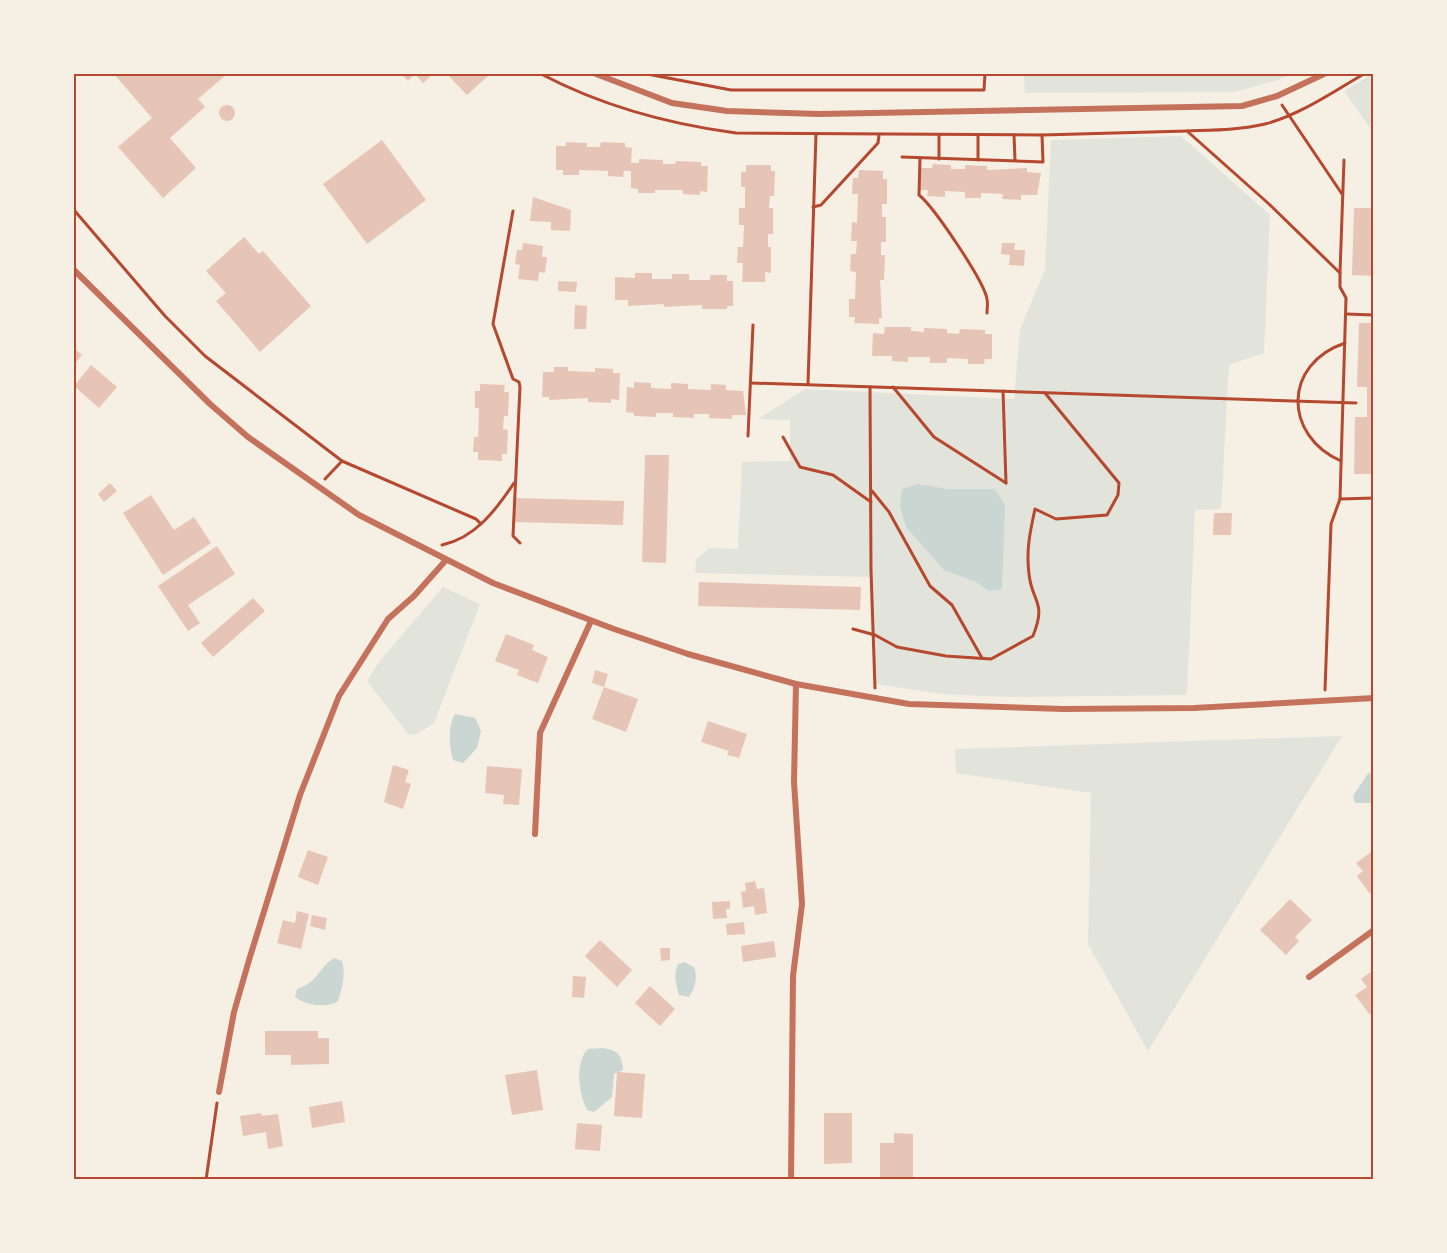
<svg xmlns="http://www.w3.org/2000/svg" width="1447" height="1253" viewBox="0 0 1447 1253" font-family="'Titillium Web',sans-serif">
<rect width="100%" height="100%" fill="#f6efe4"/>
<g fill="#e2e4dc">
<path d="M 1024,74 L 1291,74 L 1278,80 L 1234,92 L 1025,93 Z"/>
<path d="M 1373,74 L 1373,132 L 1344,91 Z"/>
<path d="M 1181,136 L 1270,215 L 1264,353 L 1229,365 L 1221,509 L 1195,510 L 1187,695 L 1008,697 L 942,694 L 876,684 L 869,577 L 695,573 L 696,559 L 710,548 L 738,549 L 742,462 L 790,461 L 790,420 L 758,419 L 805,389 L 1014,399 L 1020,330 L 1045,269 L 1051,140 Z"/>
<path d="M 443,587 L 480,604 L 434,723 L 419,733 L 409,735 L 367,681 L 379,662 Z"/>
<path d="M 1342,736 L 1148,1051 L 1088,944 L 1091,793 L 956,773 L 955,749 Z"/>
</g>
<g fill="#c9d6d2">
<path d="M 918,484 L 948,489 L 994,489 L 1005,504 L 1002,589 L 989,591 L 976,582 L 944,570 L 906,527 L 900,506 L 902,489 Z"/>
<path d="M 455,714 L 475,718 L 481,731 L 477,748 L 463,763 L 453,760 C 449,748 448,724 455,714 Z"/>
<path d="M 1369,772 L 1373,776 L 1373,803 L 1355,803 L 1353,796 Z"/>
<path d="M 334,958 L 342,961 C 346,974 342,988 338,1001 C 326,1009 305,1005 295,997 L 297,989 C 319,982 318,968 334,958 Z"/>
<path d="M 684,962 L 694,967 C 698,977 695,988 689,997 L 679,995 C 676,985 673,974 678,964 Z"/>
<path d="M 603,1048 C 618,1051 622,1054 623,1070 L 614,1074 L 612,1097 L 594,1112 L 587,1110 C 579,1094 574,1063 588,1049 Z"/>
</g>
<g fill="#e6c5b7">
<path d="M 114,74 L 227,74 L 198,99 L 205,107 L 170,138 L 196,168 L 163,198 L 118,147 L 152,118 Z"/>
<path d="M 401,74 L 433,74 L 423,83 L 415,74 L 408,81 Z"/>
<path d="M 447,74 L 487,74 L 489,75 L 467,95 Z"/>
<circle cx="227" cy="113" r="8"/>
<path d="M 382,140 L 426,200 L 367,244 L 323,184 Z"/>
<path d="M 566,142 L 587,143 L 587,147 L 600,147 L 601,142 L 625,143 L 625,147 L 632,148 L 631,163 L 639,163 L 639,159 L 663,160 L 663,164 L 675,164 L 676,161 L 701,162 L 701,166 L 708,166 L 707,192 L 700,191 L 700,195 L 683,194 L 683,190 L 655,190 L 655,193 L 638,193 L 638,189 L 631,188 L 631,171 L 624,171 L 623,177 L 608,176 L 608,171 L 579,170 L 579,175 L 563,175 L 563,170 L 556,170 L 556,146 L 566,146 Z"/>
<path d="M 933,164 L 951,165 L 951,169 L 965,169 L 965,165 L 987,166 L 987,170 L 1027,168 L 1027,172 L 1041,173 L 1037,195 L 1021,195 L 1021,200 L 1002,199 L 1003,194 L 981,193 L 981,198 L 965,198 L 965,192 L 945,191 L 945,197 L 927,196 L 928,190 L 920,190 L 921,168 L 932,168 Z"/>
<path d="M 746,165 L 771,165 L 771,171 L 775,171 L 774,196 L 770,196 L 769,208 L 773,208 L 773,234 L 768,234 L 768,247 L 771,247 L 771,273 L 765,272 L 765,282 L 742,282 L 743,263 L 737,263 L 738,247 L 743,247 L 744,225 L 739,225 L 739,208 L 745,208 L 745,187 L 741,187 L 741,172 L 746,172 Z"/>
<path d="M 859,170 L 883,171 L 883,179 L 887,179 L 887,204 L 882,204 L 882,217 L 886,217 L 886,242 L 881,242 L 881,255 L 885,255 L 884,280 L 880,280 L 882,318 L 879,318 L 879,324 L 854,323 L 855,317 L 849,317 L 849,299 L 855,299 L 856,272 L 850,271 L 851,254 L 856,254 L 857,241 L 851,241 L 852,222 L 857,223 L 858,194 L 852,194 L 853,178 L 858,178 Z"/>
<path d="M 533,197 L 571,210 L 570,231 L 551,230 L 551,222 L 530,221 Z"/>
<path d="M 1354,208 L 1374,208 L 1374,276 L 1352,275 Z"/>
<path d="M 244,237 L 259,254 L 263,251 L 311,306 L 260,352 L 216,301 L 226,293 L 206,271 Z"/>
<path d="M 523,243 L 543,246 L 542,257 L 547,257 L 545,273 L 539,272 L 538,281 L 518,279 L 520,265 L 515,264 L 517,250 L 522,250 Z"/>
<path d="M 1002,243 L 1015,243 L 1014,250 L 1025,250 L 1024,266 L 1009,265 L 1010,255 L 1001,254 Z"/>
<path d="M 635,273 L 652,273 L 652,279 L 672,279 L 672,274 L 689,274 L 689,280 L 710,280 L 710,275 L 727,275 L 727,281 L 733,281 L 733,306 L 727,306 L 727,309 L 702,309 L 702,305 L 664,307 L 664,304 L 628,306 L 628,300 L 615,300 L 615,277 L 635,278 Z"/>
<path d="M 558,281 L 577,282 L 576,292 L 558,291 Z"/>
<path d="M 575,305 L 587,306 L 586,329 L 574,329 Z"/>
<path d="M 1359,323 L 1374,323 L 1374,474 L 1354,474 L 1355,417 L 1367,417 L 1367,387 L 1357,387 Z"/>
<path d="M 885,327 L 911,327 L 911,331 L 924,332 L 924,328 L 947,329 L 947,333 L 959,334 L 960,329 L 985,330 L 985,334 L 992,334 L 992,359 L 985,359 L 984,364 L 968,364 L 968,359 L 947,358 L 947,363 L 930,363 L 930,357 L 908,357 L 908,362 L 892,361 L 892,356 L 872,356 L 873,333 L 884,334 Z"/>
<path d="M 74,348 L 82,355 L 74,365 Z"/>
<path d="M 91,365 L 117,387 L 99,408 L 74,386 Z"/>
<path d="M 554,367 L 568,367 L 568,371 L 595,372 L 595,368 L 613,369 L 613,373 L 620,373 L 619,400 L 611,399 L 611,403 L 588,402 L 588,398 L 549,400 L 549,397 L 542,397 L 543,372 L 554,372 Z"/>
<path d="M 634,382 L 651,383 L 651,388 L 671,389 L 671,383 L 688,384 L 688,389 L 711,390 L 711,384 L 726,385 L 726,390 L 743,391 L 746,415 L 732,415 L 732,419 L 709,418 L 709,414 L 694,414 L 694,418 L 673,417 L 673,413 L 656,413 L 656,417 L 634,416 L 634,413 L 626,412 L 627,387 L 634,388 Z"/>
<path d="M 480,384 L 505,385 L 504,392 L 509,392 L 508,416 L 504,416 L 503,429 L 508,430 L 507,454 L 502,454 L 502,461 L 478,460 L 478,452 L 473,452 L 474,437 L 478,437 L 479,408 L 475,408 L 475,391 L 480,391 Z"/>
<path d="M 645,455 L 669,455 L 666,563 L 642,562 Z"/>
<path d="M 110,483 L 117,491 L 104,502 L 98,494 Z"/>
<path d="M 151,495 L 174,530 L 194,517 L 211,543 L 163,575 L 123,513 Z"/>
<path d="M 514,498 L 624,501 L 623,525 L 514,522 Z"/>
<path d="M 1214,513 L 1232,513 L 1231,535 L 1213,535 Z"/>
<path d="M 217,546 L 235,574 L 188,605 L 200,623 L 188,631 L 158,586 Z"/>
<path d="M 699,582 L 861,587 L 860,610 L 698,606 Z"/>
<path d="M 253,598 L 265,611 L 213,657 L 201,643 Z"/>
<path d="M 506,634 L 534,645 L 532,650 L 548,657 L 538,683 L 517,675 L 519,670 L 495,661 Z"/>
<path d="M 595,670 L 608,674 L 604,687 L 592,683 Z"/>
<path d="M 604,687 L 638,699 L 626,732 L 592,719 Z"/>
<path d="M 708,721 L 747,734 L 739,758 L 727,755 L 729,751 L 701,742 Z"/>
<path d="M 393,765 L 409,770 L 405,782 L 411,784 L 403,809 L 384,802 Z"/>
<path d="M 487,766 L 522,769 L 519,805 L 503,804 L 504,795 L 485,793 Z"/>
<path d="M 308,850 L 328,857 L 318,885 L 298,877 Z"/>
<path d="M 1374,850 L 1374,891 L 1370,894 L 1357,876 L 1363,871 L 1356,863 Z"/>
<path d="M 755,881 L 757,889 L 764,888 L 767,913 L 755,915 L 754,906 L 743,908 L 741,892 L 746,891 L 745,883 Z"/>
<path d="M 1290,899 L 1312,920 L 1295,937 L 1299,941 L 1286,955 L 1260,930 Z"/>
<path d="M 730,901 L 730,909 L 726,909 L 727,918 L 713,919 L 712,902 Z"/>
<path d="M 297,911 L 309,914 L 301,949 L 277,943 L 283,920 L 295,923 Z"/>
<path d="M 312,915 L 327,918 L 325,930 L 310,926 Z"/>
<path d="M 744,922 L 745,934 L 727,935 L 726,924 Z"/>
<path d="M 600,940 L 632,970 L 617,987 L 585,956 Z"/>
<path d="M 774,941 L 776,957 L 743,962 L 741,946 Z"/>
<path d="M 660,948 L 670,948 L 670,960 L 661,961 Z"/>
<path d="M 1374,965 L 1374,1012 L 1370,1015 L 1355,995 L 1367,987 L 1361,979 L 1372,971 L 1370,968 Z"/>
<path d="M 573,976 L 586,977 L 584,998 L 572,997 Z"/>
<path d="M 650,986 L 675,1009 L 660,1026 L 635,1003 Z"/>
<path d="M 265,1031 L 318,1031 L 318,1038 L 329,1038 L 329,1064 L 291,1065 L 291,1055 L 265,1055 Z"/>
<path d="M 537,1070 L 543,1110 L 512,1115 L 505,1075 Z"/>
<path d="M 617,1072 L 645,1074 L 642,1118 L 614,1116 Z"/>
<path d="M 342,1101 L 345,1122 L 312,1128 L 309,1107 Z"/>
<path d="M 261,1113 L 262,1116 L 278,1114 L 283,1146 L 268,1149 L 266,1132 L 243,1136 L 240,1116 Z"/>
<path d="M 824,1113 L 852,1113 L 852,1163 L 824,1164 Z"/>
<path d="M 577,1123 L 602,1125 L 600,1151 L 575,1149 Z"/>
<path d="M 894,1133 L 913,1134 L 913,1180 L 880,1180 L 880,1143 L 894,1143 Z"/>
</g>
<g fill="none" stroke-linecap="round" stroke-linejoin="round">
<g stroke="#b5482f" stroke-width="3">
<path d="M 541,74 C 602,106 668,124 736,133 L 1042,135 L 1187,131"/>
<path d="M 647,74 L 731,90 L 984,90 L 985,74"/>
<path d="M 1282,105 L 1342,194"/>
<path d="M 978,135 L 978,160"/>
<path d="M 1014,135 L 1015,160"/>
<path d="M 902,157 L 1043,162 L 1042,135"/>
<path d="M 920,158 L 919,195 C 934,207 984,281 987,299 C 988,303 987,309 987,313"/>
<path d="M 939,159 L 939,135"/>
<path d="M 813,207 L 821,205 L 878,143 L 879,135"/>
<path d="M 74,210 L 165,316 L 205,356 L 252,392 L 342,461 L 476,519 L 481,524"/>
<path d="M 513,211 L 493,324 L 513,379 L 519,382 L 520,387 L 513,536 L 520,543"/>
<path d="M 1340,273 L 1269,204 L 1187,131 C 1213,130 1240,130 1265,124 C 1300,115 1334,91 1364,74"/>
<path d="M 1346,314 L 1374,315"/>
<path d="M 751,383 L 1356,403"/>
<path d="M 808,384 L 816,134"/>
<path d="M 870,387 L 871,570 L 875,688"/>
<path d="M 893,387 L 934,437 L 1006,483"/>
<path d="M 1003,391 L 1006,483"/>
<path d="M 748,436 L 753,325"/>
<path d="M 783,437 L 800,467 L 833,475 L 871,502"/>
<path d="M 1341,461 C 1283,435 1283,364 1345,343"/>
<path d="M 325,479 L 342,461"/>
<path d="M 872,491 L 889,512 L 930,586 L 952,605 L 982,658"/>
<path d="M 1340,499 L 1374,498"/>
<path d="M 442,545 C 475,538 496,510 514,483"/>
<path d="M 853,629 L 875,635 L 897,647 L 946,656 L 991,659 L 1033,636 C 1047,601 1032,603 1029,574 C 1026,550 1030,532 1035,509 L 1056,519 L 1107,515 L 1118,495 L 1119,483 L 1045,393"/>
<path d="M 1325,690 L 1331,524 L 1340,499 L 1346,298 L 1340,287 L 1340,273 L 1344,160"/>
<path d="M 206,1180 L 217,1103"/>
</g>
<g stroke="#c5725c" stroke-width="6">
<path d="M 596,74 L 672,103 L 727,111 L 819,114 L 1242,106 L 1277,96 L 1324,74"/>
<path d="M 74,270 L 210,404 L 248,437 L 359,515 L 493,583 L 614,629 L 688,654 L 796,684 L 909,704 L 1063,709 L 1194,708 L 1374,698"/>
<path d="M 535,834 L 540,733 L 591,621"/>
<path d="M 1309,977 L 1374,930"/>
<path d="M 219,1092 L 234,1012 L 249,960 L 300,795 L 339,696 L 388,619 L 414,596 L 446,560"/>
<path d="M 791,1180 L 793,976 L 802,904 L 794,782 L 796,684"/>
</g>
</g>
<rect width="1447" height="1253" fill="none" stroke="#f6efe4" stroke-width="150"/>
<rect x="75" y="75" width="1297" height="1103" fill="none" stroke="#b5482f" stroke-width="2"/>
</svg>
